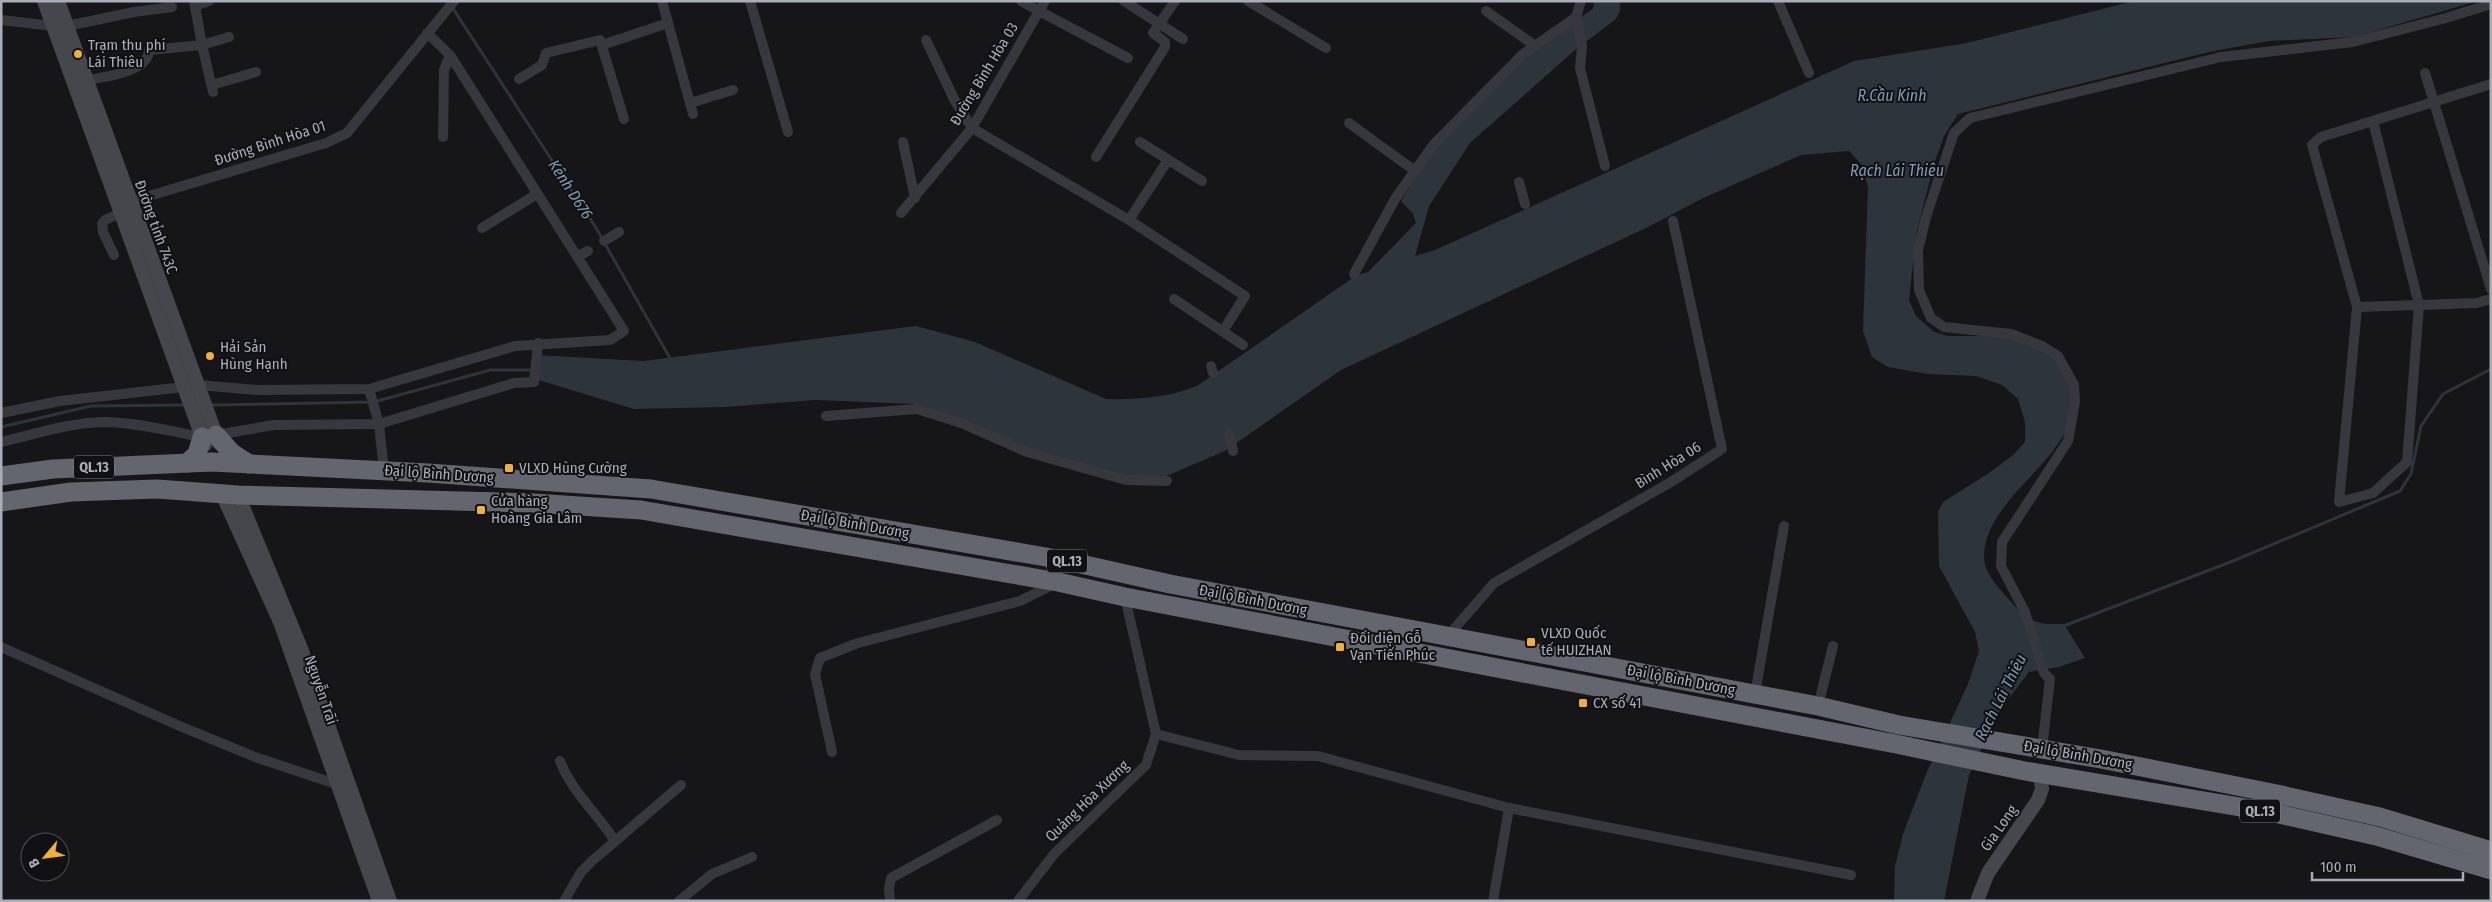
<svg xmlns="http://www.w3.org/2000/svg" width="2492" height="902" viewBox="0 0 2492 902" font-family="'Fira Sans Condensed',sans-serif">
<rect width="100%" height="100%" fill="#161618"/>
<path fill="#2c353c" d="M 1594,1 L 1620,1 L 1620,11 L 1616,19 L 1575,50 L 1470,143 L 1429,206 L 1415,256 L 1435,250 L 1854,61 L 1967,43 L 2134,1 L 2478,1 L 2354,37 L 2269,41 L 2213,51 L 1958,114 L 1944,136 L 1933,167 L 1916,235 L 1909,300 L 1916,316 L 1934,332 L 1948,336 L 2007,336 L 2059,358 C 2068,379 2079,400 2069,424 C 2051,470 1984,505 1984,557 C 1984,572 1997,586 2006,596 C 2027,620 2031,625 2064,624 L 2085,658 L 2059,667 L 2029,672 L 2000,710 L 1969,775 L 1944,901 L 1894,901 L 1895,866 L 1903,834 L 1926,774 L 1968,684 L 1979,651 L 1975,632 L 1939,566 L 1938,512 L 1943,502 L 1989,473 L 2013,455 L 2025,442 L 2025,422 L 2018,399 L 2002,385 L 1976,376 L 1928,374 L 1888,367 L 1872,357 L 1863,331 L 1868,187 L 1862,165 L 1849,151 L 1801,155 L 1701,199 L 1646,228 L 1341,370 L 1225,451 L 1164,477 L 1127,476 L 1026,448 L 961,418 L 915,404 L 816,400 L 724,407 L 634,409 L 535,379 L 535,355 L 644,361 L 916,326 L 975,342 L 1106,399 C 1137,400 1169,397 1197,386 L 1357,275 L 1368,272 L 1416,223 L 1413,214 L 1401,201 L 1436,146 L 1537,47 L 1593,9 Z"/>
<g fill="none" stroke-linecap="round" stroke-linejoin="round">
<g stroke="#2c353c" stroke-width="3">
<path d="M 452,7 L 596,228 L 671,360"/>
<path d="M 210,405 L 374,402 L 490,370 L 534,370"/>
<path d="M 1,427 L 91,406 L 186,405"/>
<path d="M 2061,627 L 2233,561 L 2400,491 L 2411,474 L 2421,426 L 2443,394 L 2491,369"/>
</g>
<g stroke="#37383d" stroke-width="10">
<path d="M 662,1 L 693,114"/>
<path d="M 750,1 L 788,132"/>
<path d="M 1045,1 L 1039,11 L 1128,58"/>
<path d="M 1124,1 L 1183,39"/>
<path d="M 1248,1 L 1326,48"/>
<path d="M 1778,1 L 1809,73"/>
<path d="M 195,6 L 209,1"/>
<path d="M 1486,11 L 1534,45"/>
<path d="M 1576,17 L 1582,46 L 1580,68 L 1605,166"/>
<path d="M 1,20 L 53,26"/>
<path d="M 67,26 L 134,12 L 172,7"/>
<path d="M 926,40 L 955,101 L 972,128 L 1129,220 L 1245,296 L 1223,331"/>
<path d="M 602,45 L 668,23"/>
<path d="M 2425,73 L 2491,289"/>
<path d="M 519,79 L 542,65 L 546,53 L 600,40 L 624,119"/>
<path d="M 87,80 C 104,77 149,72 149,50 L 202,45 L 194,1"/>
<path d="M 212,85 L 256,72"/>
<path d="M 213,92 L 202,45 L 229,37"/>
<path d="M 690,103 L 733,90"/>
<path d="M 2373,121 L 2419,305 L 2476,303 L 2491,299"/>
<path d="M 1349,123 L 1415,171"/>
<path d="M 443,137 L 444,70 L 450,55"/>
<path d="M 903,142 L 915,198"/>
<path d="M 1140,142 L 1202,181"/>
<path d="M 1096,157 L 1165,47 L 1165,42 L 1153,33 L 1175,1"/>
<path d="M 1519,182 L 1525,204"/>
<path d="M 129,202 L 326,143 L 347,133 L 454,1"/>
<path d="M 901,213 L 972,128 L 1039,11 L 1021,1"/>
<path d="M 1129,220 L 1168,160"/>
<path d="M 482,228 L 537,194"/>
<path d="M 604,241 L 619,232"/>
<path d="M 114,255 L 103,232 L 102,224 L 105,220 L 120,213"/>
<path d="M 578,256 L 588,251"/>
<path d="M 1354,274 L 1395,199 L 1434,144 L 1523,54 L 1576,17 L 1581,1"/>
<path d="M 1174,299 L 1243,345"/>
<path d="M 2419,305 L 2407,462 L 2373,493 L 2339,502 L 2357,307 Z"/>
<path d="M 2357,307 L 2312,145 L 2321,137 L 2491,84"/>
<path d="M 1211,366 L 1213,373"/>
<path d="M 198,385 L 257,390 L 369,389 L 515,346 L 610,340 L 624,331 L 450,55 L 427,33"/>
<path d="M 369,389 L 379,424 L 384,471"/>
<path d="M 1,413 L 60,401 L 184,387"/>
<path d="M 826,416 L 917,409 L 961,423 L 1027,452 L 1126,480 L 1167,481"/>
<path d="M 1229,434 L 1233,451"/>
<path d="M 216,435 L 274,425 L 379,424 L 514,383 L 534,382 L 538,343"/>
<path d="M 1,442 C 36,434 71,422 107,422 C 139,423 170,431 202,437"/>
<path d="M 1448,636 L 1494,583 L 1671,482 L 1722,449 L 1673,221"/>
<path d="M 1,647 L 182,727 L 255,757 L 342,786"/>
<path d="M 1755,694 L 1784,526"/>
<path d="M 1818,706 L 1833,646"/>
<path d="M 1156,734 L 1239,755 L 1318,756 L 1509,808 L 1851,875"/>
<path d="M 2042,749 L 2050,679 L 2044,673 L 2025,612 L 2001,566 L 2002,542 L 2068,441 L 2075,402 L 2074,385 L 2058,356 L 2042,346 L 2011,334 L 1944,327 L 1931,318 L 1919,290 L 1918,250 L 1926,217 L 1954,133 L 1970,118 L 2221,57 L 2353,42 L 2446,18 L 2491,4"/>
<path d="M 832,752 L 815,674 L 820,658 L 858,643 L 1020,601 L 1054,584"/>
<path d="M 560,761 C 572,792 597,813 615,841"/>
<path d="M 564,901 L 581,872 L 592,861 L 681,785"/>
<path d="M 679,901 L 712,874 L 752,857"/>
<path d="M 890,901 L 889,888 L 891,878 L 997,820"/>
<path d="M 1018,901 L 1054,854 L 1146,765 L 1156,734 L 1125,597"/>
<path d="M 1493,901 L 1509,808"/>
</g>
<g stroke="#45474d" stroke-width="14">
<path d="M 44,1 L 205,445"/>
<path d="M 58,1 L 219,443"/>
<path d="M 222,494 L 280,622 L 379,901"/>
<path d="M 238,495 L 302,651 L 390,901"/>
<path d="M 1977,901 L 1988,873 L 2038,800 L 2042,789 L 2040,773"/>
</g>
<g stroke="#63666e" stroke-width="19">
<path d="M 216,435 L 232,453 L 249,464"/>
<path d="M 187,463 L 197,454 L 202,437"/>
<path d="M 1,476 L 53,469 L 212,462 L 428,473 L 651,489 L 1063,560 L 1170,584 L 1818,706 L 1899,725 L 2101,759 L 2272,793 L 2380,817 L 2491,851"/>
<path d="M 1,502 L 71,492 L 157,489 L 238,495 L 533,503 L 641,510 L 1058,582 L 1125,597 L 1896,744 L 2025,771 L 2270,812 L 2376,836 L 2491,870"/>
</g>
</g>
<g fill="#f2b134" stroke="#111113" stroke-width="2">
<circle cx="78" cy="54" r="5"/>
<circle cx="210" cy="356" r="5"/>
<rect x="504" y="463" width="10" height="10" rx="2.5"/>
<rect x="476" y="505" width="10" height="10" rx="2.5"/>
<rect x="1526" y="637" width="10" height="10" rx="2.5"/>
<rect x="1335" y="642" width="10" height="10" rx="2.5"/>
<rect x="1578" y="698" width="10" height="10" rx="2.5"/>
</g>
<g text-anchor="middle" stroke-width="4" stroke-linejoin="round" paint-order="stroke">
<g fill="#111113" stroke="#7b7e86" stroke-width="1">
<rect x="74" y="455.5" width="40" height="23" rx="4"/>
<rect x="1047" y="549.5" width="40" height="23" rx="4"/>
<rect x="2240" y="799.5" width="40" height="23" rx="4"/>
</g>
<g font-size="14" font-weight="bold" fill="#a8adb8">
<text x="94" y="472">QL.13</text>
<text x="1067" y="566">QL.13</text>
<text x="2260" y="816">QL.13</text>
</g>
<g font-size="15" fill="#a8adb8" stroke="#111113" text-anchor="start">
<text x="88" y="50">Trạm thu phí<tspan x="88" dy="17">Lái Thiêu</tspan></text>
<text x="220" y="352">Hải Sản<tspan x="220" dy="17">Hùng Hạnh</tspan></text>
<text x="519" y="473">VLXD Hùng Cường</text>
<text x="491" y="506">Cửa hàng<tspan x="491" dy="17">Hoàng Gia Lâm</tspan></text>
<text x="1541" y="638">VLXD Quốc<tspan x="1541" dy="17">tế HUIZHAN</tspan></text>
<text x="1350" y="643">Đối diện Gỗ<tspan x="1350" dy="17">Vạn Tiến Phúc</tspan></text>
<text x="1593" y="708">CX số 41</text>
</g>
<g font-size="15" fill="#a8adb8" stroke="#111113">
<text transform="translate(984 74) rotate(-59)" y="5">Đường Bình Hòa 03</text>
<text transform="translate(270 143) rotate(-18)" y="5">Đường Bình Hòa 01</text>
<text transform="translate(156 227) rotate(70)" y="5">Đường tỉnh 743C</text>
<text transform="translate(1668 465) rotate(-32)" y="5">Bình Hòa 06</text>
<text transform="translate(439 474) rotate(4)" y="5">Đại lộ Bình Dương</text>
<text transform="translate(855 524) rotate(10)" y="5">Đại lộ Bình Dương</text>
<text transform="translate(1253 600) rotate(11)" y="5">Đại lộ Bình Dương</text>
<text transform="translate(1681 680) rotate(11)" y="5">Đại lộ Bình Dương</text>
<text transform="translate(321 690) rotate(71)" y="5">Nguyễn Trãi</text>
<text transform="translate(2078 755) rotate(10)" y="5">Đại lộ Bình Dương</text>
<text transform="translate(1087 801) rotate(-44)" y="5">Quảng Hòa Xương</text>
<text transform="translate(1999 828) rotate(-55)" y="5">Gia Long</text>
</g>
<g font-size="16" font-style="italic" fill="#7f9bb3" stroke="#111113">
<text x="1892" y="101">R.Cầu Kinh</text>
<text x="1897" y="176">Rạch Lái Thiêu</text>
<text transform="translate(571 189) rotate(57)" y="6">Kênh D676</text>
<text transform="translate(2000 697) rotate(-63)" y="6">Rạch Lái Thiêu</text>
</g>
</g>
<rect width="2492" height="902" fill="none" stroke="#a8adb8" stroke-width="5"/>
<g transform="translate(45 857) rotate(241)"><circle r="24" fill="#111113" stroke="#4d4f55"/>
<path d="M0-4L9 19L0 12L-9 19Z" fill="#f2b134"/>
<text y="-8" font-size="14" font-weight="bold" text-anchor="middle" fill="#a8adb8">B</text>
</g>
<path d="M2312 872v8h151v-8" fill="none" stroke="#a8adb8" stroke-width="2.5"/>
<text x="2320" y="872" font-size="15" fill="#a8adb8" stroke="#111113" stroke-width="4" paint-order="stroke">100 m</text>
</svg>
